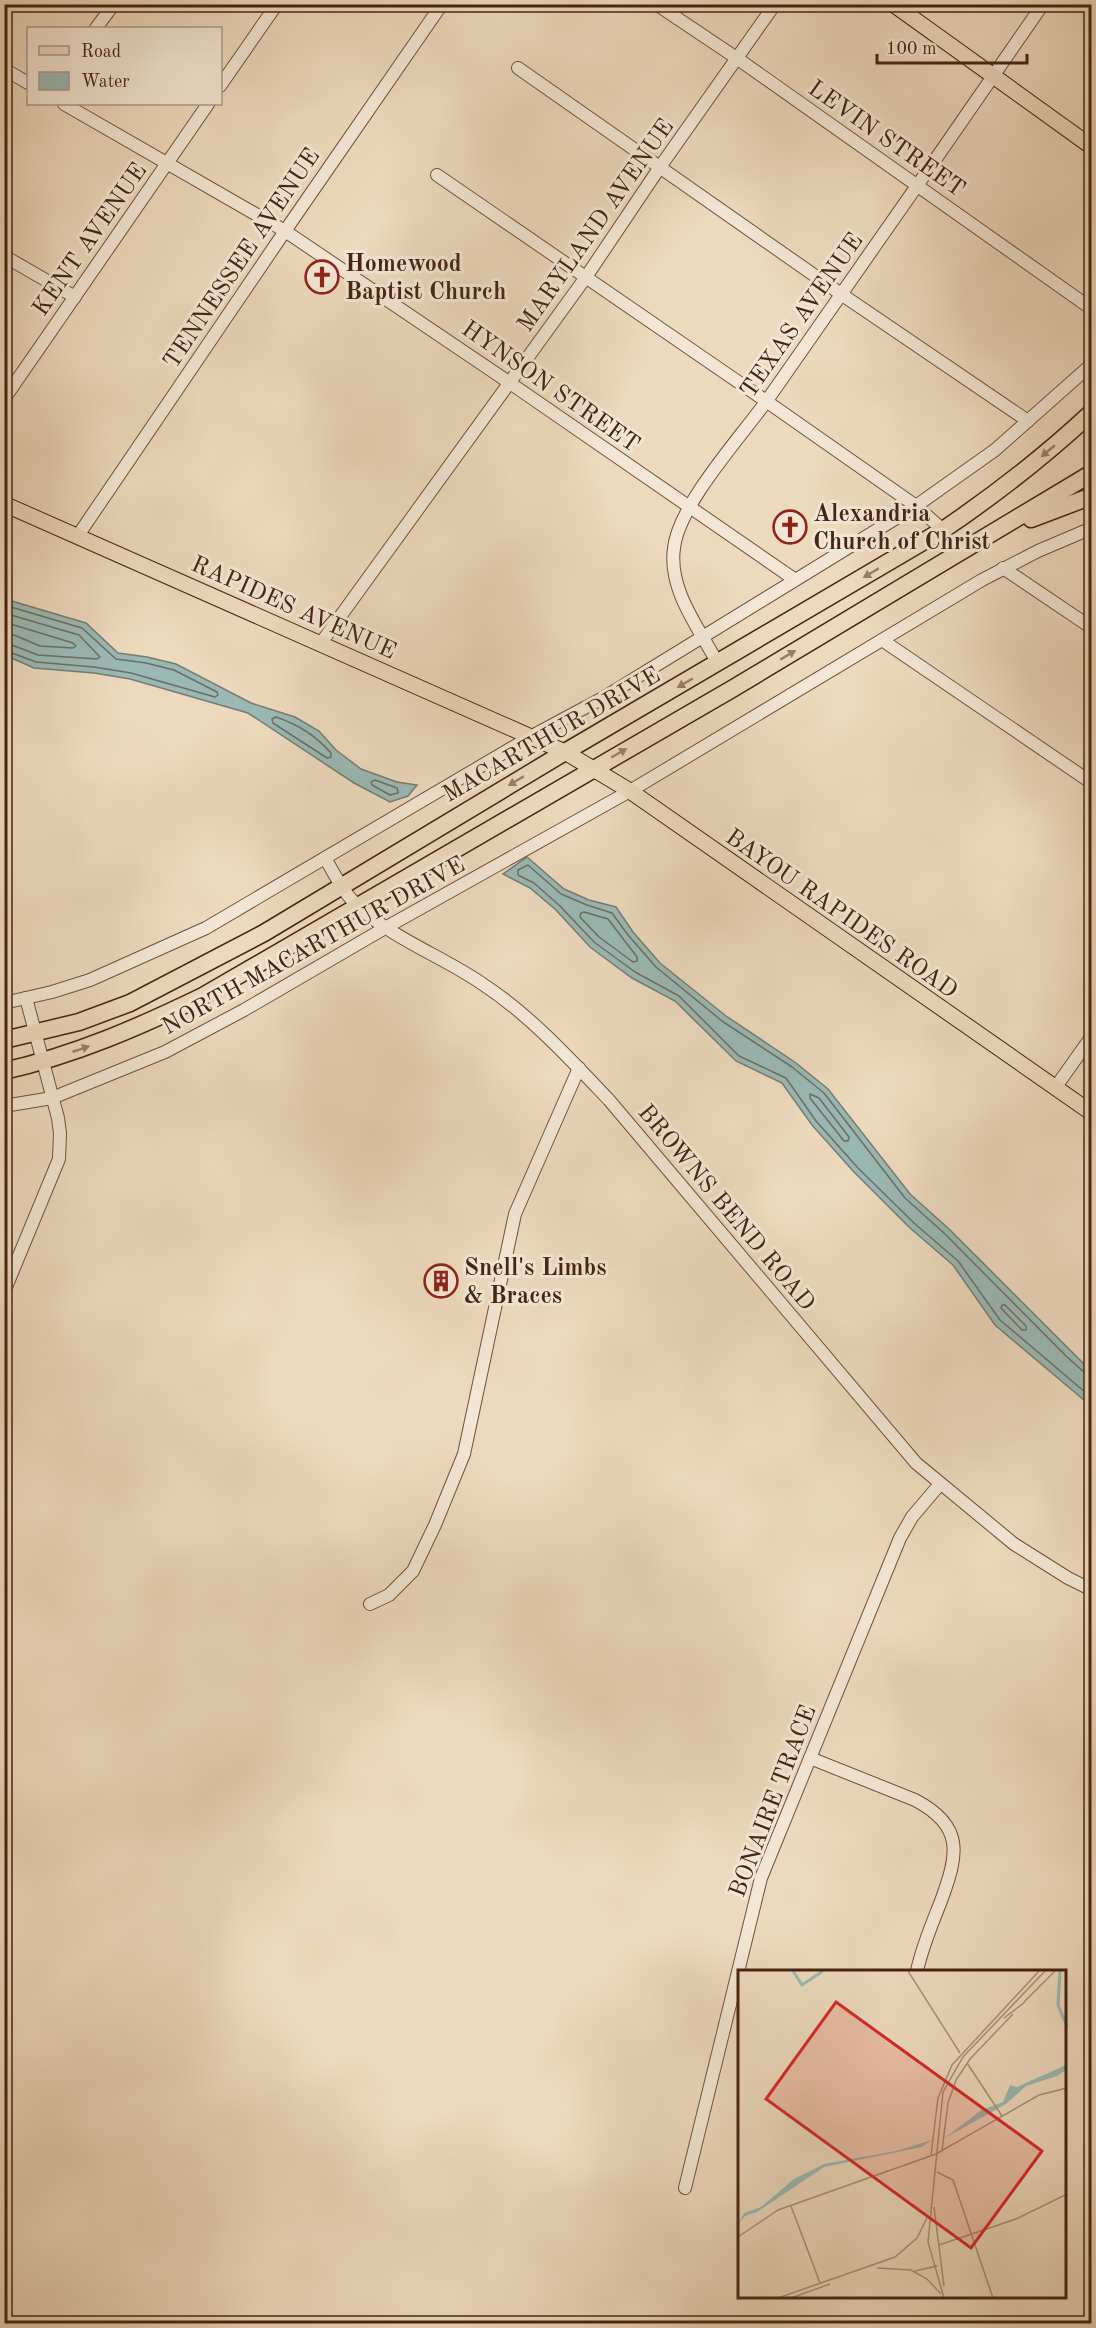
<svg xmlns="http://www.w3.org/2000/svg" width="1096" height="2328" viewBox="0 0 1096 2328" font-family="'Old Standard TT',serif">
<rect width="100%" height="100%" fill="#edd9bd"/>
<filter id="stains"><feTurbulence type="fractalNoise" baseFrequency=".00333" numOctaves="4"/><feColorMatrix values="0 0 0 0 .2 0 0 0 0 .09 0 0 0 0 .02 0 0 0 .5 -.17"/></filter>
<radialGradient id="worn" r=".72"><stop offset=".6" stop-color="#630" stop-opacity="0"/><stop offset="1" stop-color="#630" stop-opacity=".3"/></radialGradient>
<g fill="#9ab9b5" stroke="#787d74" stroke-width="1.5">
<path d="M 5,599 L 86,623 L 118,653 L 147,657 L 176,664 L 251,703 L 295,717 L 319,731 L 336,750 L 361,769 L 397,782 L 417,785 L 408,796 L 390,802 L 354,783 L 248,713 L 130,679 L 94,673 L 34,668 L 7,656 L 4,654 Z"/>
<path d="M 527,857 L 564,889 L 589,900 L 616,907 L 633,932 L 660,963 L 726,1016 L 796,1063 L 828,1089 L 910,1194 L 949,1229 L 1091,1371 L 1091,1406 L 995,1325 L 953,1265 L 910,1228 L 854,1172 L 812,1125 L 782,1083 L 736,1061 L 675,1001 L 632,978 L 590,947 L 556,910 L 530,888 L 503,874 Z"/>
</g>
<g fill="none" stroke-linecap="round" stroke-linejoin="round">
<g stroke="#706e64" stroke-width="1.5">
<path d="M 4,605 L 82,628 L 116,659 L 146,663 L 174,670 L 217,692 L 218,695 L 215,697 L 131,673 L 94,667 L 36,662 L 4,650"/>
<path d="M 4,613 L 79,635 L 100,657 L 97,659 L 38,655 L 4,642"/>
<path d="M 4,622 L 73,643 L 76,646 L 73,648 L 40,646 L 14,635 L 4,633"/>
<path d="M 276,717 C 299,725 315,735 331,753 L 331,757 L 327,758 L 273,723 L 272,719 Z"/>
<path d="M 375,780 L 397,788 L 398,793 L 390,795 L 372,785 L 371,782 Z"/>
<path d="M 584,912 L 608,919 L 637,957 L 637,961 L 633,962 L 599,937 L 580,917 L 581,913 Z"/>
<path d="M 810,1094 L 819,1098 L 849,1137 L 848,1141 L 844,1141 L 810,1098 Z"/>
<path d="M 1002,1305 L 1005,1305 L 1026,1326 L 1026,1330 L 1022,1330 L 1001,1308 Z"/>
<path d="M 1092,1375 L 1086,1374 L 1066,1356 L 945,1234 L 905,1198 L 824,1093 L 792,1067 L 722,1021 L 656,967 L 628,935 L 612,913 L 587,905 L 561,894 L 528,865 L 518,870 L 518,875 L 534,883 L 560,906 L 594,942 L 635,972 L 679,996 L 739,1056 L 786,1078 L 816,1121 L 858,1168 L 914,1223 L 958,1261 L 1000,1320 L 1092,1398"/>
</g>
<defs>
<g id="minor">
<path d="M 656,4 L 738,59 L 1092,309"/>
<path d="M 96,28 L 114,4"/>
<path d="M 518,68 L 841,294 L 1028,421"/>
<path d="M 4,69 L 28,83"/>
<path d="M 220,86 L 277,4"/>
<path d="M 64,104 L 285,231 L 510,383 L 794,579"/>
<path d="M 437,175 L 766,401 L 916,506 L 943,530"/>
<path d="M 4,256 L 75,297"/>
<path d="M 4,399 L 208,104"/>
<path d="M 77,537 L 285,231 L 442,4"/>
<path d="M 1003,568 L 1092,628"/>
<path d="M 882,640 L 1092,783"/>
<path d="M 321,643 L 586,277 L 660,167 L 775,4"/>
<path d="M 718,664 C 699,628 668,590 674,548 C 679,504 741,437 768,399 C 860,268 952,136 1043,4"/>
<path d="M 325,858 C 335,875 344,894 359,907 C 395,940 444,957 484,985 C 532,1017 570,1059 609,1100 L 916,1463 L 1014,1544 L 1068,1578 L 1092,1590"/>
<path d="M 4,1003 L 52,992 L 90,980 L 206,928 L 532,736 L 603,698 L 916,506 L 995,450 L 1092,364"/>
<path d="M 1055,1088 L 1092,1036"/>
<path d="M 4,1106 L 52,1098 L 165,1052 L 244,1010 L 385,928 L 630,791 L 982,580 L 1038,551 L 1092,528"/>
<path d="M 4,1292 L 59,1159 L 60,1133 L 58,1118 L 26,998"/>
<path d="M 370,1604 L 389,1595 L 413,1571 L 435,1525 L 464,1454 L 515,1214 L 579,1068"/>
<path d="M 810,1758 L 915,1800 C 965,1826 958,1855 941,1901 C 932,1924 922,1947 917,1971"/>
<path d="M 685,2188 L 761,1878 L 900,1538 L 912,1517 L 940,1484"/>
</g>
<g id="major">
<path d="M 893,4 L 1092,147"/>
<path d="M 4,504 L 565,752 L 630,791 L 1092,1113"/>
</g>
<g id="highway">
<path d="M 1031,519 L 1092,496"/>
<path d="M 4,1040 L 79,1022 L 130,1003 L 264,933 L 565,752 L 943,530 C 996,494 1045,456 1092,412"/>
<path d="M 4,1071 C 75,1055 139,1027 203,996 L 732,689 L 1092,473"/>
</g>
</defs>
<use href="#minor" stroke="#70513e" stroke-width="14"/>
<use href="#major" stroke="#462413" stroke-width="17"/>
<use href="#highway" stroke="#462413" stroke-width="19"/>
<use href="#minor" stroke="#f3e6d4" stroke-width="12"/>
<use href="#major" stroke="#edd9bd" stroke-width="15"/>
<use href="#highway" stroke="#edd9bd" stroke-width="16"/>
</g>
<defs><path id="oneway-solid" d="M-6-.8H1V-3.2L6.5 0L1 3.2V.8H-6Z" transform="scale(1.5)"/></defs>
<g fill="#9a7e68">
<use href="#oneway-solid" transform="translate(1048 451) rotate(140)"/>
<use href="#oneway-solid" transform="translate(871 573) rotate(149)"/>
<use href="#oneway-solid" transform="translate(788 655) rotate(-31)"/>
<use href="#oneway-solid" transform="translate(685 683) rotate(150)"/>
<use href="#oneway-solid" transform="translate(619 753) rotate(-30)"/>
<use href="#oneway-solid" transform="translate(516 781) rotate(149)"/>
<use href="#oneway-solid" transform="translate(81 1049) rotate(-19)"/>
</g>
<defs>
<symbol id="church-ring" viewBox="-11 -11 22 22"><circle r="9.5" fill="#f3e6d4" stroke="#8f2418" stroke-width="1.5"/><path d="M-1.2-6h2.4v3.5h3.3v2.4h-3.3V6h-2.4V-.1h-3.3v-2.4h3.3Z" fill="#8f2418"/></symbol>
<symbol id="building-ring" viewBox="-11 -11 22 22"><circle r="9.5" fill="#f3e6d4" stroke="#8f2418" stroke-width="1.5"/><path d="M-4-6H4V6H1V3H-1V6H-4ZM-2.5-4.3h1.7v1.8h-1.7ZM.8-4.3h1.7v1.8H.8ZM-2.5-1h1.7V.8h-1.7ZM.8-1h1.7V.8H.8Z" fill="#8f2418"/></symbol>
</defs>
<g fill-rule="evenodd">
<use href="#church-ring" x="303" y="258" width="38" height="38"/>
<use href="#church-ring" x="771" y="508" width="38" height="38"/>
<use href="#building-ring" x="422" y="1262" width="38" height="38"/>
</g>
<g text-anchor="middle" stroke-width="6" stroke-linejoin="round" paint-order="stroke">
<g font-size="24" fill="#462413" stroke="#f3e6d4">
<text transform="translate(887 138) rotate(35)" y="8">LEVIN STREET</text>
<text transform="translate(595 225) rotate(-55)" y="8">MARYLAND AVENUE</text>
<text transform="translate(89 239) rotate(-55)" y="8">KENT AVENUE</text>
<text transform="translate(241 258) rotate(-56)" y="8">TENNESSEE AVENUE</text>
<text transform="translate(801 315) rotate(-55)" y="8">TEXAS AVENUE</text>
<text transform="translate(551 386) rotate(35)" y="8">HYNSON STREET</text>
<text transform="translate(294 607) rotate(24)" y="8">RAPIDES AVENUE</text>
<text transform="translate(551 734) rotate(-30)" y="8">MACARTHUR DRIVE</text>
<text transform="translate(842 913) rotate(35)" y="8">BAYOU RAPIDES ROAD</text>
<text transform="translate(313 945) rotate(-29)" y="8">NORTH MACARTHUR DRIVE</text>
<text transform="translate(727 1207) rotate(50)" y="8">BROWNS BEND ROAD</text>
<text transform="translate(772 1801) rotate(-69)" y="8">BONAIRE TRACE</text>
</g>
<g font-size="24" font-weight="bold" fill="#462413" stroke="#f3e6d4" text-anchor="start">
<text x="345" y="271">Homewood<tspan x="345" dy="28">Baptist Church</tspan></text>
<text x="813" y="521">Alexandria<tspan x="813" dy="28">Church of Christ</tspan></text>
<text x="464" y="1275">Snell's Limbs<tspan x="464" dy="28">&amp; Braces</tspan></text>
</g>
</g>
<g transform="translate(738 1970)">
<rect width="328" height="328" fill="#edd9bd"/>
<path d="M 328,95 L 328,100 L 319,106 L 288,116 L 268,134 L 207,168 L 242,141 L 265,132 L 272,115 L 279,117 ZM 194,170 L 184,177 L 86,197 L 19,242 L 7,246 L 0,255 L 6,243 L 23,237 L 56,209 L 86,194 L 158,181 Z" fill="#9ab9b5"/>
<path fill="none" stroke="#9ab9b5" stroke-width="3" d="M 55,1 L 64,15 L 85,1M 322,1 L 320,35 L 329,56"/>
<path fill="none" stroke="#aa9179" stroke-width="1.5" d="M 170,1 L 222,83M 286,32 L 317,1M 266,48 L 287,32M 229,93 L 264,146M 204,181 L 210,133 L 218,110 L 232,89 L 275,44M 193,185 L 200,128 L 214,95 L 301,1M 199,202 L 215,210 L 255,328M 53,236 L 82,313M 196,237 L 206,316M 0,267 L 40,240 L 198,184 L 301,125 L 329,118M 201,275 L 278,249 L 329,224M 139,298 L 173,300 L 189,309 L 203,324M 177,301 L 199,296M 40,328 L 157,287 L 179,268 L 190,246M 53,328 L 92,314M 206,328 L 190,272 L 205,122 L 225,87 L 307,1"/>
<path fill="#d62828" fill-opacity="0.15" stroke="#d62828" stroke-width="3" d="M 98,32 L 304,181 L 233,278 L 28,129 Z"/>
<rect width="328" height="328" fill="none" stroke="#462413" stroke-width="3"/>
</g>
<rect width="1096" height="2328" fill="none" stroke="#edd9bd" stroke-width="24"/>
<rect x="6" y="6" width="1084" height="2316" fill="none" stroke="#462413" stroke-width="3"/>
<rect x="12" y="12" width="1072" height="2304" fill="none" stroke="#462413" stroke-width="1.5"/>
<rect x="27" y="27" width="195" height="78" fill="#f3e6d4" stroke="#ae9887" stroke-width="1.5"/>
<rect x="39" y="46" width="30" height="9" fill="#edd9bd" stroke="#ae9887" stroke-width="1.5"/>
<text x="81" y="57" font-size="18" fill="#462413">Road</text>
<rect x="39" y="72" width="30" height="18" fill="#9ab9b5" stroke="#ae9887" stroke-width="1.5"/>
<text x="81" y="87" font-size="18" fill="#462413">Water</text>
<path d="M877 54v9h150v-9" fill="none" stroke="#462413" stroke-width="3"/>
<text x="886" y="54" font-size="18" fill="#462413" stroke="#f3e6d4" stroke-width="4.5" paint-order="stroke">100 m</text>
<rect width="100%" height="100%" filter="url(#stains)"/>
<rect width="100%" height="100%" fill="url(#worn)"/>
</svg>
